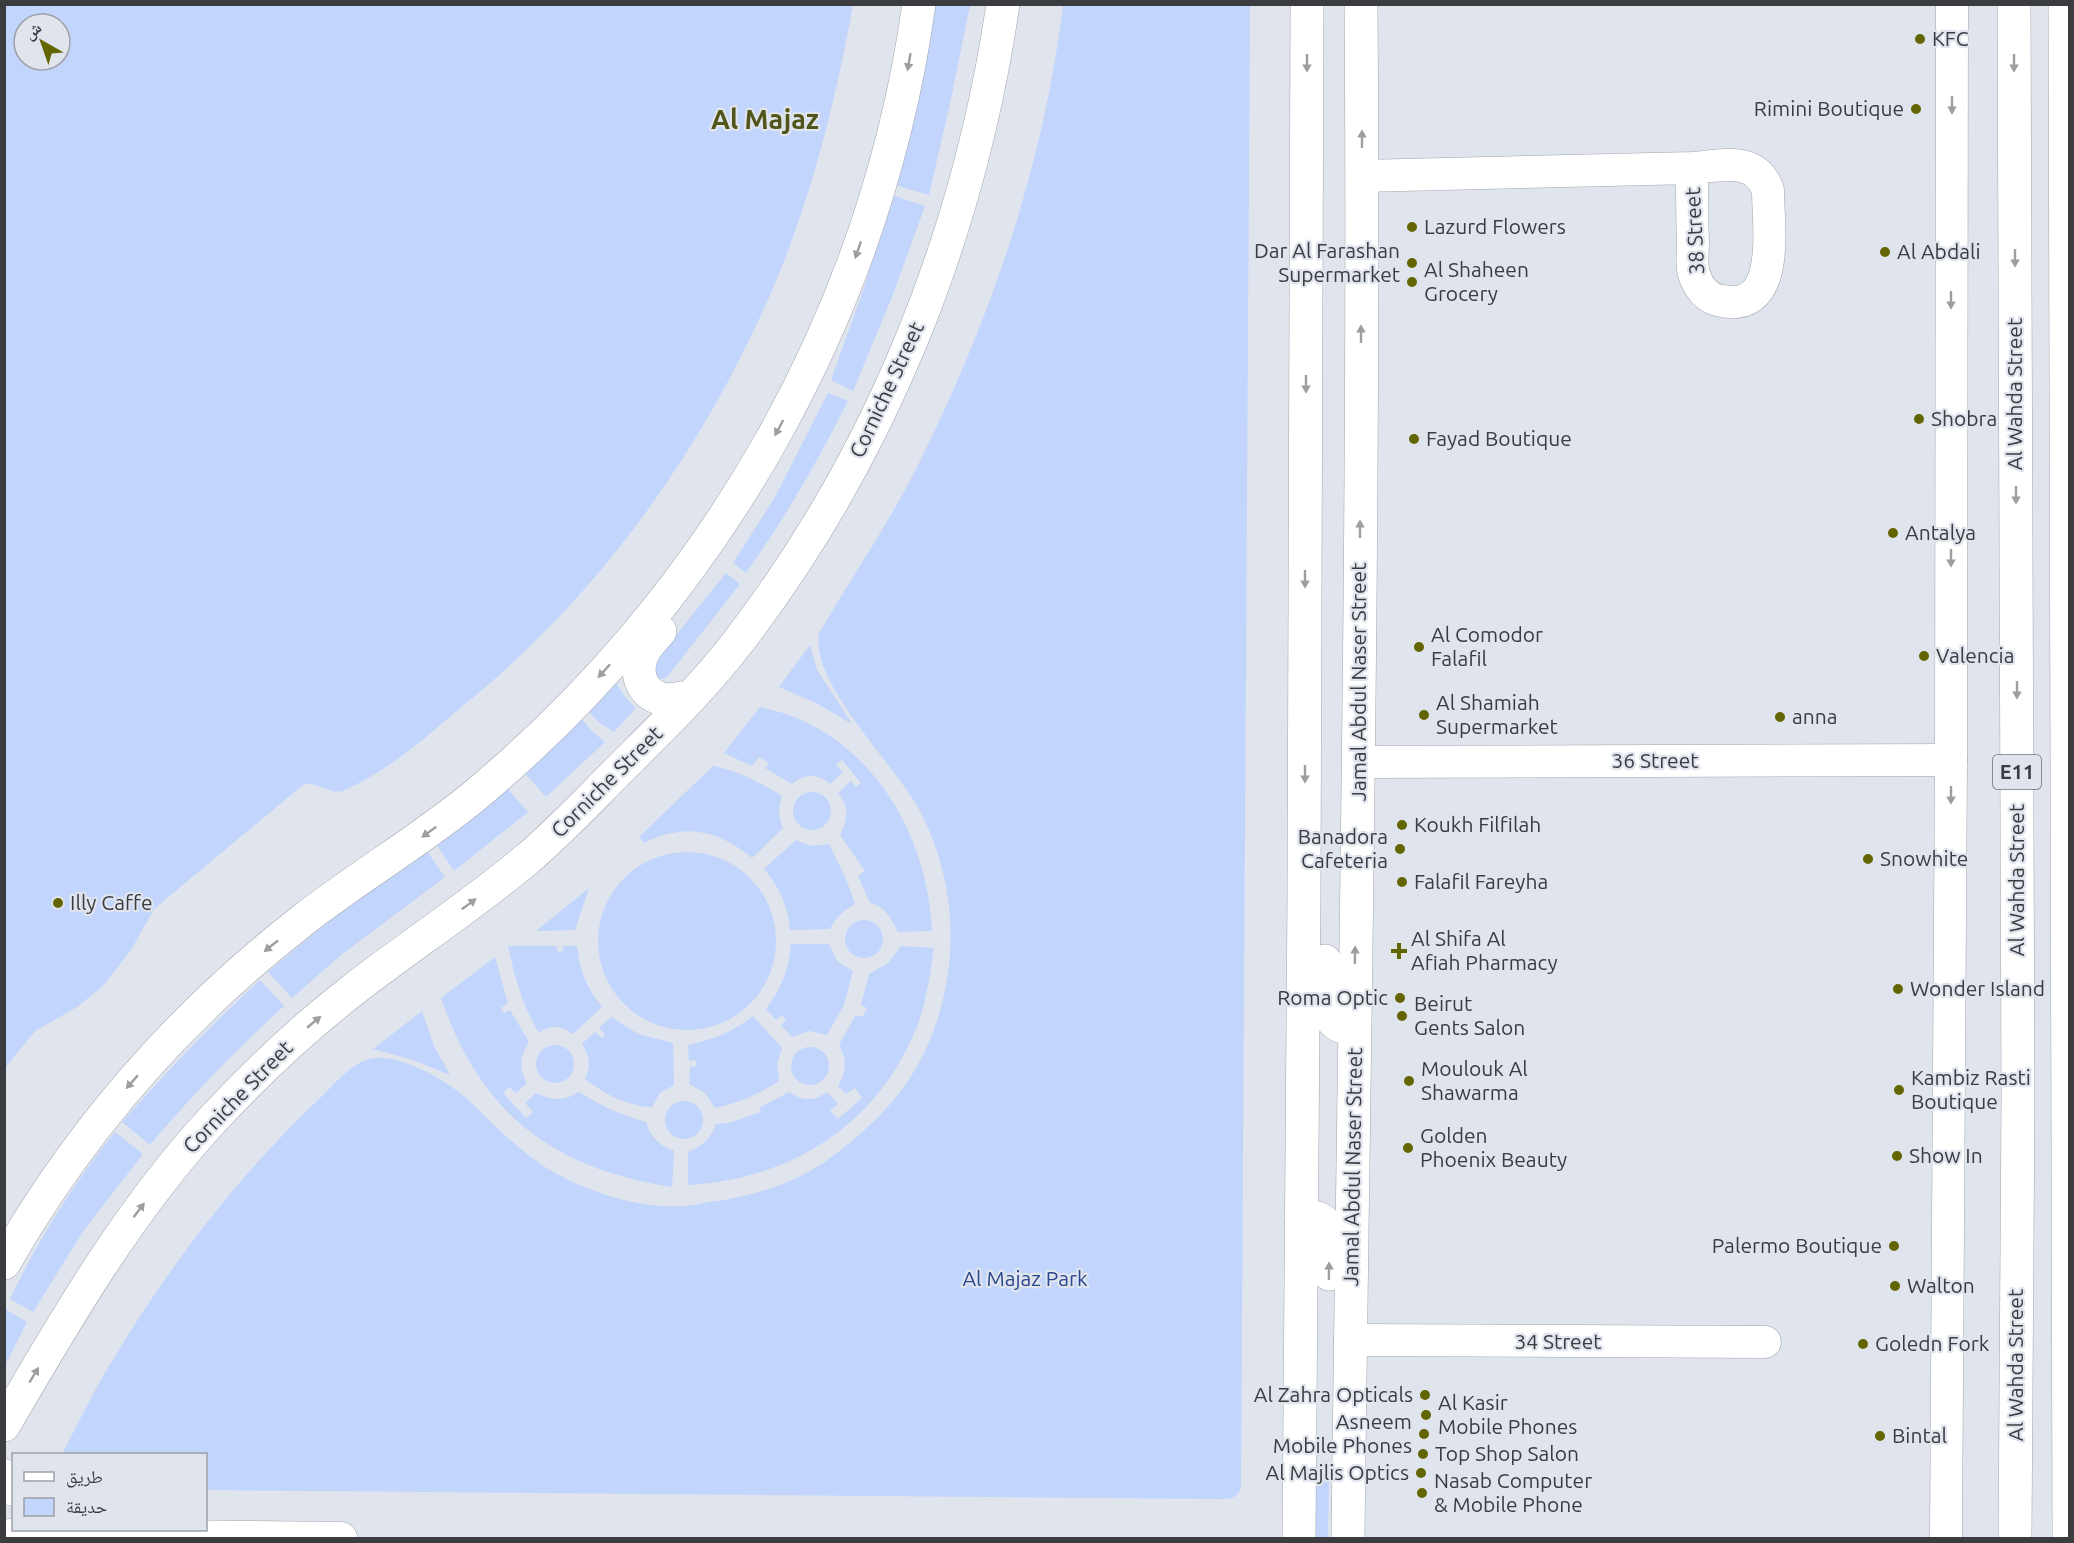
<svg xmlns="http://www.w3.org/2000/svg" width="2074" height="1543" viewBox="0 0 2074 1543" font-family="Ubuntu,'Noto Naskh Arabic',sans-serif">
<rect width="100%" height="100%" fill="#dfe4ed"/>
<g fill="#c2d5fc" fill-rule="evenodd">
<path d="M 5,4 L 853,5 C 836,98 813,192 776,281 C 708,443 602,593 465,704 C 426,737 390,770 343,791 C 328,795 317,780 303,785 L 154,909 L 131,950 L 103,986 L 77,1007 L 35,1031 L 5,1068 ZM 24,24 L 60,24 L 60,60 L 24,60 Z"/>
<path d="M 935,5 L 970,5 L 951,99 L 929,195 L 895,185 L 918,92 Z"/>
<path d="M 1063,5 L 1250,5 L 1241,1486 C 1240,1495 1233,1499 1224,1499 L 206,1490 L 206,1454 L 62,1454 C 77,1426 91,1396 108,1368 C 166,1270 236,1178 319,1099 C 333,1086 350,1064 369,1059 C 396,1052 439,1077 459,1092 C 470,1100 479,1111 489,1120 C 506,1137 525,1154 545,1167 C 586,1192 637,1209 685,1206 C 696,1205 706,1202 717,1201 C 759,1194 796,1183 830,1158 C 889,1115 928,1068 944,995 C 958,934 950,870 921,813 C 897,766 809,683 819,633 C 852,577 889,523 918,465 C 990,321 1044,165 1063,5 Z"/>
<path d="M 892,195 L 925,206 L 892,297 L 853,391 L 831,380 L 864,288 Z"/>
<path d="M 828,393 L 848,401 C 818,461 785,518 746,573 L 733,563 L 775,497 Z"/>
<path d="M 726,573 L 740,584 L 667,677 L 663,679 L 656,678 L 652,665 Z"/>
<path d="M 810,645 L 816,668 L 852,724 L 816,703 L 779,687 Z"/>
<path d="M 616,683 L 625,697 L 636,708 L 614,732 L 600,723 L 589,712 Z"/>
<path d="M 760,707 C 865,727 928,830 932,931 L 898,932 C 891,918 886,907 870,903 L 858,876 L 865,871 L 840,835 C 848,819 850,807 838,793 L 851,781 L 856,787 L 861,783 L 842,760 L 836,765 L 843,772 L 830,784 C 817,773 804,774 792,784 L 765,768 L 769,763 L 759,757 L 752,766 L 724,753 Z"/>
<path d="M 582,719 L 592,731 L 605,742 L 546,797 L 525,773 Z"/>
<path d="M 713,766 C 739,771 759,782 782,796 C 778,808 778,816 783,828 L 752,858 C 717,829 684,823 644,843 L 639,837 Z"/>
<path d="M 507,788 L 528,812 L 454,871 L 436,844 Z"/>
<circle cx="812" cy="811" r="19"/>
<path d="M 796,840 L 811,846 L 829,844 L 846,879 L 855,904 C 843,911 836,917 830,929 L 790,930 C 788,906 780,888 764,869 Z"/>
<path d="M 426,850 L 445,877 L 341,955 L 292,998 L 268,972 L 319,929 Z"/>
<circle cx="687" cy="941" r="89"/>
<path d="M 589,888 L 575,930 L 536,931 Z"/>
<circle cx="864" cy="939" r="19"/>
<path d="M 791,944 L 829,944 L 837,961 L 853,971 L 844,1005 L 827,1035 L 809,1031 L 792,1037 L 781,1025 L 786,1020 L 782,1015 L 776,1020 L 766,1009 C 781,989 789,969 791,944 Z"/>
<path d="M 508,946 L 556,946 L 558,952 L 563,951 L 563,946 L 577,946 C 579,970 587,988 602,1007 L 573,1034 C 561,1025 551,1025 539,1033 C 522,1005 515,978 508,946 Z"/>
<path d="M 901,946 L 934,948 C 930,973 927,999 918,1024 C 879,1124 793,1179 688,1185 L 688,1152 C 702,1146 711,1139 716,1124 L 729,1123 L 761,1112 L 759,1108 L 789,1092 C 802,1101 813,1102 827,1092 L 838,1104 L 830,1111 L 838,1119 L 862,1098 L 855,1088 L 846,1094 L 838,1086 C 847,1071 847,1059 839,1045 L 855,1016 L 863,1016 L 867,1008 L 861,1005 L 869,974 L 888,963 Z"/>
<path d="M 495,957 L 508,1003 L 501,1008 L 504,1013 L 510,1010 L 529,1042 C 520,1056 518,1068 527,1083 L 516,1093 L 509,1087 L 503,1093 L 526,1118 L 533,1112 L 525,1103 L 536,1093 C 552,1101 565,1101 579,1092 C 601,1106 621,1115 646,1122 C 651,1138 659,1145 674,1151 L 672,1187 C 552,1168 481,1114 441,998 Z"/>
<path d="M 260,980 L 284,1006 C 236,1050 192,1095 150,1145 L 122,1122 C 166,1072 211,1025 260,980 Z"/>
<path d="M 422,1011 L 434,1046 L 450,1075 L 413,1060 L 373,1049 Z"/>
<path d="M 753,1016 L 782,1048 L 777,1064 L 779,1081 C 759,1094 738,1103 715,1108 L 705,1093 L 689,1084 L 690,1067 L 697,1066 L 696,1060 L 689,1061 L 688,1045 C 713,1040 732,1032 753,1016 Z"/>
<path d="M 611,1017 L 638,1034 L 673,1043 L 674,1085 L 660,1093 L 652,1107 C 626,1106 605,1094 585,1079 C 591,1066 590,1056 582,1044 L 595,1032 L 602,1038 L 605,1035 L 599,1028 Z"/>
<circle cx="555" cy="1064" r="19"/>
<circle cx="810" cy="1066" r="19"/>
<circle cx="684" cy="1120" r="19"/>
<path d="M 115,1132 L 143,1154 L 84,1230 L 33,1312 L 10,1299 C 39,1239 73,1184 115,1132 Z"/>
<path d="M 5,1309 L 27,1322 L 5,1365 L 4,1309 Z"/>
<path d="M 1316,1477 L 1329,1478 L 1328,1538 L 1316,1538 Z"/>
</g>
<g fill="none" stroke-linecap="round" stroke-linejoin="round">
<defs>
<g id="street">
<path d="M 1362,176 L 1692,168 C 1692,192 1692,217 1693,242 C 1693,252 1691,264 1694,274 C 1698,287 1707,299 1722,301 C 1782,313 1768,226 1768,190 C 1755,155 1721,166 1692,168"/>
<path d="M 1359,762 L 1951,760"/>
<path d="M 1350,1340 L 1765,1342"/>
<path d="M 4,1475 L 14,1490"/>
<path d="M 4,1536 L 29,1533 L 70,1535 L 341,1538"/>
<path d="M 1946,1538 L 1951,760 L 1952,4"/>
</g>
<g id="secondary">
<path d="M 660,631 C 654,638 647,645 643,653 C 634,672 641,694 662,699 C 671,701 681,698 690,697"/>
<path d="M 1325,961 C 1326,987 1317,1030 1354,1028"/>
<path d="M 1301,1219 C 1338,1208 1330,1252 1329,1274"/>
<path d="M 4,1263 C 80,1130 182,1014 303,920 C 358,877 418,842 472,798 C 714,597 875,317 919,4"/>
<path d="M 4,1425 C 67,1317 130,1208 216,1116 C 259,1070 305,1027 354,989 C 411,945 471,906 526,860 C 558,833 587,802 616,773 C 658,731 702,689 738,642 C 881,456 969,236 1003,4"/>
<path d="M 1299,1538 L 1304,894 L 1307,4"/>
<path d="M 1348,1538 C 1354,1027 1365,516 1361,4"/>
</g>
<g id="highway">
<path d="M 2014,4 L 2018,1098 L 2015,1538"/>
<path d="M 2065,4 L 2069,1538"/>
</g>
</defs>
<use href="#street" stroke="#a1a5ae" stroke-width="33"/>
<use href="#secondary" stroke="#a1a5ae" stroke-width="34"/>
<use href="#highway" stroke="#a1a5ae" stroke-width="34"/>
<use href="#street" stroke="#fff" stroke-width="32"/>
<use href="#secondary" stroke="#fff" stroke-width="33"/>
<use href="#highway" stroke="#fff" stroke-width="33"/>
</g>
<defs><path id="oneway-solid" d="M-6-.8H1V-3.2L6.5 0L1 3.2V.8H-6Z" transform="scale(1.5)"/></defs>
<g fill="#9c9ea0">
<use href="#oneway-solid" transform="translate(909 62) rotate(100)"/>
<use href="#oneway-solid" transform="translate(1307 63) rotate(90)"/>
<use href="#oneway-solid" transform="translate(2014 63) rotate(90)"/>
<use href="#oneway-solid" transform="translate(1952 105) rotate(90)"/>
<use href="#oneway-solid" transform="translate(1362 139) rotate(-90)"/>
<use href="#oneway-solid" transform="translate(858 250) rotate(109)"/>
<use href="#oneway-solid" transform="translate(2015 258) rotate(90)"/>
<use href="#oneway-solid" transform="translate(1951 300) rotate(90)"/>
<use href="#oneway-solid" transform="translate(1361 334) rotate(-90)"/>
<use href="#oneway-solid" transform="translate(1306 384) rotate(90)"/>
<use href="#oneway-solid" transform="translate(779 428) rotate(118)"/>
<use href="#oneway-solid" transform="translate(2016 495) rotate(90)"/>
<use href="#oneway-solid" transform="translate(1360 529) rotate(-90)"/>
<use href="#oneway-solid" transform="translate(1951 558) rotate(90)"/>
<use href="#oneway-solid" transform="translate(1305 579) rotate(90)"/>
<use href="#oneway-solid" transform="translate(604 671) rotate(132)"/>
<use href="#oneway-solid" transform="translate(2017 690) rotate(90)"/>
<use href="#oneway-solid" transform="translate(1305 774) rotate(90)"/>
<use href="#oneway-solid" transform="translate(1951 795) rotate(90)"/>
<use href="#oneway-solid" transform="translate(429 832) rotate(144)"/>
<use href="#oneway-solid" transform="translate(469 904) rotate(-36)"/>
<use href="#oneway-solid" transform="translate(271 946) rotate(141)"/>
<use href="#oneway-solid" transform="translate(1355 955) rotate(-89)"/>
<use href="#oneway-solid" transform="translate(314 1022) rotate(-40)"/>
<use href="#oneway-solid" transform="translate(132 1082) rotate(131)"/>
<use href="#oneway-solid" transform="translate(139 1210) rotate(-53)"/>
<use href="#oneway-solid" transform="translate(1329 1271) rotate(-89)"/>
<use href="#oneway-solid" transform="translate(34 1375) rotate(-59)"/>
</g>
<g fill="#626500" stroke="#dfe4ed" stroke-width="2">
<circle cx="1920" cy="39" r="6"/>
<circle cx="1916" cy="109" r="6"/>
<circle cx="1412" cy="227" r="6"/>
<circle cx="1885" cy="252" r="6"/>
<circle cx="1412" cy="263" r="6"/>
<circle cx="1412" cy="282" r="6"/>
<circle cx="1919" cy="419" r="6"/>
<circle cx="1414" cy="439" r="6"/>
<circle cx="1893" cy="533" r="6"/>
<circle cx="1419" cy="647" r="6"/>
<circle cx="1924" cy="656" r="6"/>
<circle cx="1424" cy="715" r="6"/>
<circle cx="1780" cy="717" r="6"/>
<circle cx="1402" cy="825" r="6"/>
<circle cx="1400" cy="849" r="6"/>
<circle cx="1868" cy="859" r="6"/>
<circle cx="1402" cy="882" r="6"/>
<circle cx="58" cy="903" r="6"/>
<path d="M1396 942h6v6h6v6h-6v6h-6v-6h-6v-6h6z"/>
<circle cx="1898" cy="989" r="6"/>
<circle cx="1400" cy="998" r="6"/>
<circle cx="1402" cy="1016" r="6"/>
<circle cx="1409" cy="1081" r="6"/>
<circle cx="1899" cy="1090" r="6"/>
<circle cx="1408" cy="1148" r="6"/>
<circle cx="1897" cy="1156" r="6"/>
<circle cx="1894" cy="1246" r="6"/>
<circle cx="1895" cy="1286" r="6"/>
<circle cx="1863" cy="1344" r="6"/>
<circle cx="1425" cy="1395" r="6"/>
<circle cx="1426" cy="1415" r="6"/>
<circle cx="1424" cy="1434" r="6"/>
<circle cx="1880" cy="1436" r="6"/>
<circle cx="1423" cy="1454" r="6"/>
<circle cx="1421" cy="1473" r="6"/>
<circle cx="1422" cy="1493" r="6"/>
</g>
<g text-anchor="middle" stroke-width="4.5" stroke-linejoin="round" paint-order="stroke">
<rect fill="#dfe4ed" stroke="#6c6e74" stroke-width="1.5" x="1993" y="755" width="48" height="34" rx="4.5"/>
<g font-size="20" font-weight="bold" fill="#3a3c40">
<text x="2017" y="779">E11</text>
</g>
<g font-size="21" fill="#3a3c40" stroke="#dfe4ed" text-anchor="start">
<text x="1932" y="46">KFC</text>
<text x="1904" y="116" text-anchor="end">Rimini Boutique</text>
<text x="1424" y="234">Lazurd Flowers</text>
<text x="1400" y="258" text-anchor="end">Dar Al Farashan<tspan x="1400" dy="24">Supermarket</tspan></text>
<text x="1897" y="259">Al Abdali</text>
<text x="1424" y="277">Al Shaheen<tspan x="1424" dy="24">Grocery</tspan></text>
<text x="1931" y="426">Shobra</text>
<text x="1426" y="446">Fayad Boutique</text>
<text x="1905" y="540">Antalya</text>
<text x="1431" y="642">Al Comodor<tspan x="1431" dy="24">Falafil</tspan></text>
<text x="1936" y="663">Valencia</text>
<text x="1436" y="710">Al Shamiah<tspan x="1436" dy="24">Supermarket</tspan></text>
<text x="1792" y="724">anna</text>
<text x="1414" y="832">Koukh Filfilah</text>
<text x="1388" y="844" text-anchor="end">Banadora<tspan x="1388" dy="24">Cafeteria</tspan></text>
<text x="1880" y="866">Snowhite</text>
<text x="1414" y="889">Falafil Fareyha</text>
<text x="70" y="910">Illy Caffe</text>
<text x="1411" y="946">Al Shifa Al<tspan x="1411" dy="24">Afiah Pharmacy</tspan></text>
<text x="1910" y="996">Wonder Island</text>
<text x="1388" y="1005" text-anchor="end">Roma Optic</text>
<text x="1414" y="1011">Beirut<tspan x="1414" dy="24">Gents Salon</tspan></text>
<text x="1421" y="1076">Moulouk Al<tspan x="1421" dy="24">Shawarma</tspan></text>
<text x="1911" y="1085">Kambiz Rasti<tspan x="1911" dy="24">Boutique</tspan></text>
<text x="1420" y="1143">Golden<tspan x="1420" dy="24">Phoenix Beauty</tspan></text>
<text x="1909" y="1163">Show In</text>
<text x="1882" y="1253" text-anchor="end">Palermo Boutique</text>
<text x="1907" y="1293">Walton</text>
<text x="1875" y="1351">Goledn Fork</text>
<text x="1413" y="1402" text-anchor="end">Al Zahra Opticals</text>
<text x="1438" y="1410">Al Kasir<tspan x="1438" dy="24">Mobile Phones</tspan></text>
<text x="1412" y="1429" text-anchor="end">Asneem<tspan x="1412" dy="24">Mobile Phones</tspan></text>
<text x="1892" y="1443">Bintal</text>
<text x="1435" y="1461">Top Shop Salon</text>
<text x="1409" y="1480" text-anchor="end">Al Majlis Optics</text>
<text x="1434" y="1488">Nasab Computer<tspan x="1434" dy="24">&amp; Mobile Phone</tspan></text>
</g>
<g font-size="21" fill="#3a3c40" stroke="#dfe4ed">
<text transform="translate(1695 231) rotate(-93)" y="7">38 Street</text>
<text transform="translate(887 390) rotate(-65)" y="7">Corniche Street</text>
<text transform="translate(2015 394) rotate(-90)" y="7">Al Wahda Street</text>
<text transform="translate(1359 682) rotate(-90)" y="7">Jamal Abdul Naser Street</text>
<text x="1655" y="768">36 Street</text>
<text transform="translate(607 782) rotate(-45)" y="7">Corniche Street</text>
<text transform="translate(2017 880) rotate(-90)" y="7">Al Wahda Street</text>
<text transform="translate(238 1097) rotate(-46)" y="7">Corniche Street</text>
<text transform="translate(1353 1167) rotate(-89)" y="7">Jamal Abdul Naser Street</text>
<text x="1558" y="1349">34 Street</text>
<text transform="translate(2016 1365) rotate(-90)" y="7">Al Wahda Street</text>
</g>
<g font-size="21" fill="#2a4891" stroke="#dfe4ed">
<text x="1025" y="1286">Al Majaz Park</text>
</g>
<g font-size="27" font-weight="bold" fill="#52551a" stroke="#dfe4ed">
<text x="765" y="129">Al Majaz</text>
</g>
</g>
<rect width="2074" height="1543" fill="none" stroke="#3a3c40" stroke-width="12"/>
<rect x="12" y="1453" width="195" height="78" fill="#dfe4ed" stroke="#9da1a8" stroke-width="1.5"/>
<rect x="24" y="1472" width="30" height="9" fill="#ffffff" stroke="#9da1a8" stroke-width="1.5"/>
<text x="66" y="1483" font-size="18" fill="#3a3c40">طريق</text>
<rect x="24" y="1498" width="30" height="18" fill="#c2d5fc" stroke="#9da1a8" stroke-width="1.5"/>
<text x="66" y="1513" font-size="18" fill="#3a3c40">حديقة</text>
<g transform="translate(42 42) rotate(320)"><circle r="28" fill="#dfe4ed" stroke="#9da1a8" stroke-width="1.5"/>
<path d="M0-4.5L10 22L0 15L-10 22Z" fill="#626500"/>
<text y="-9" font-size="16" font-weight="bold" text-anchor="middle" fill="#3a3c40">ش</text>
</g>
</svg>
